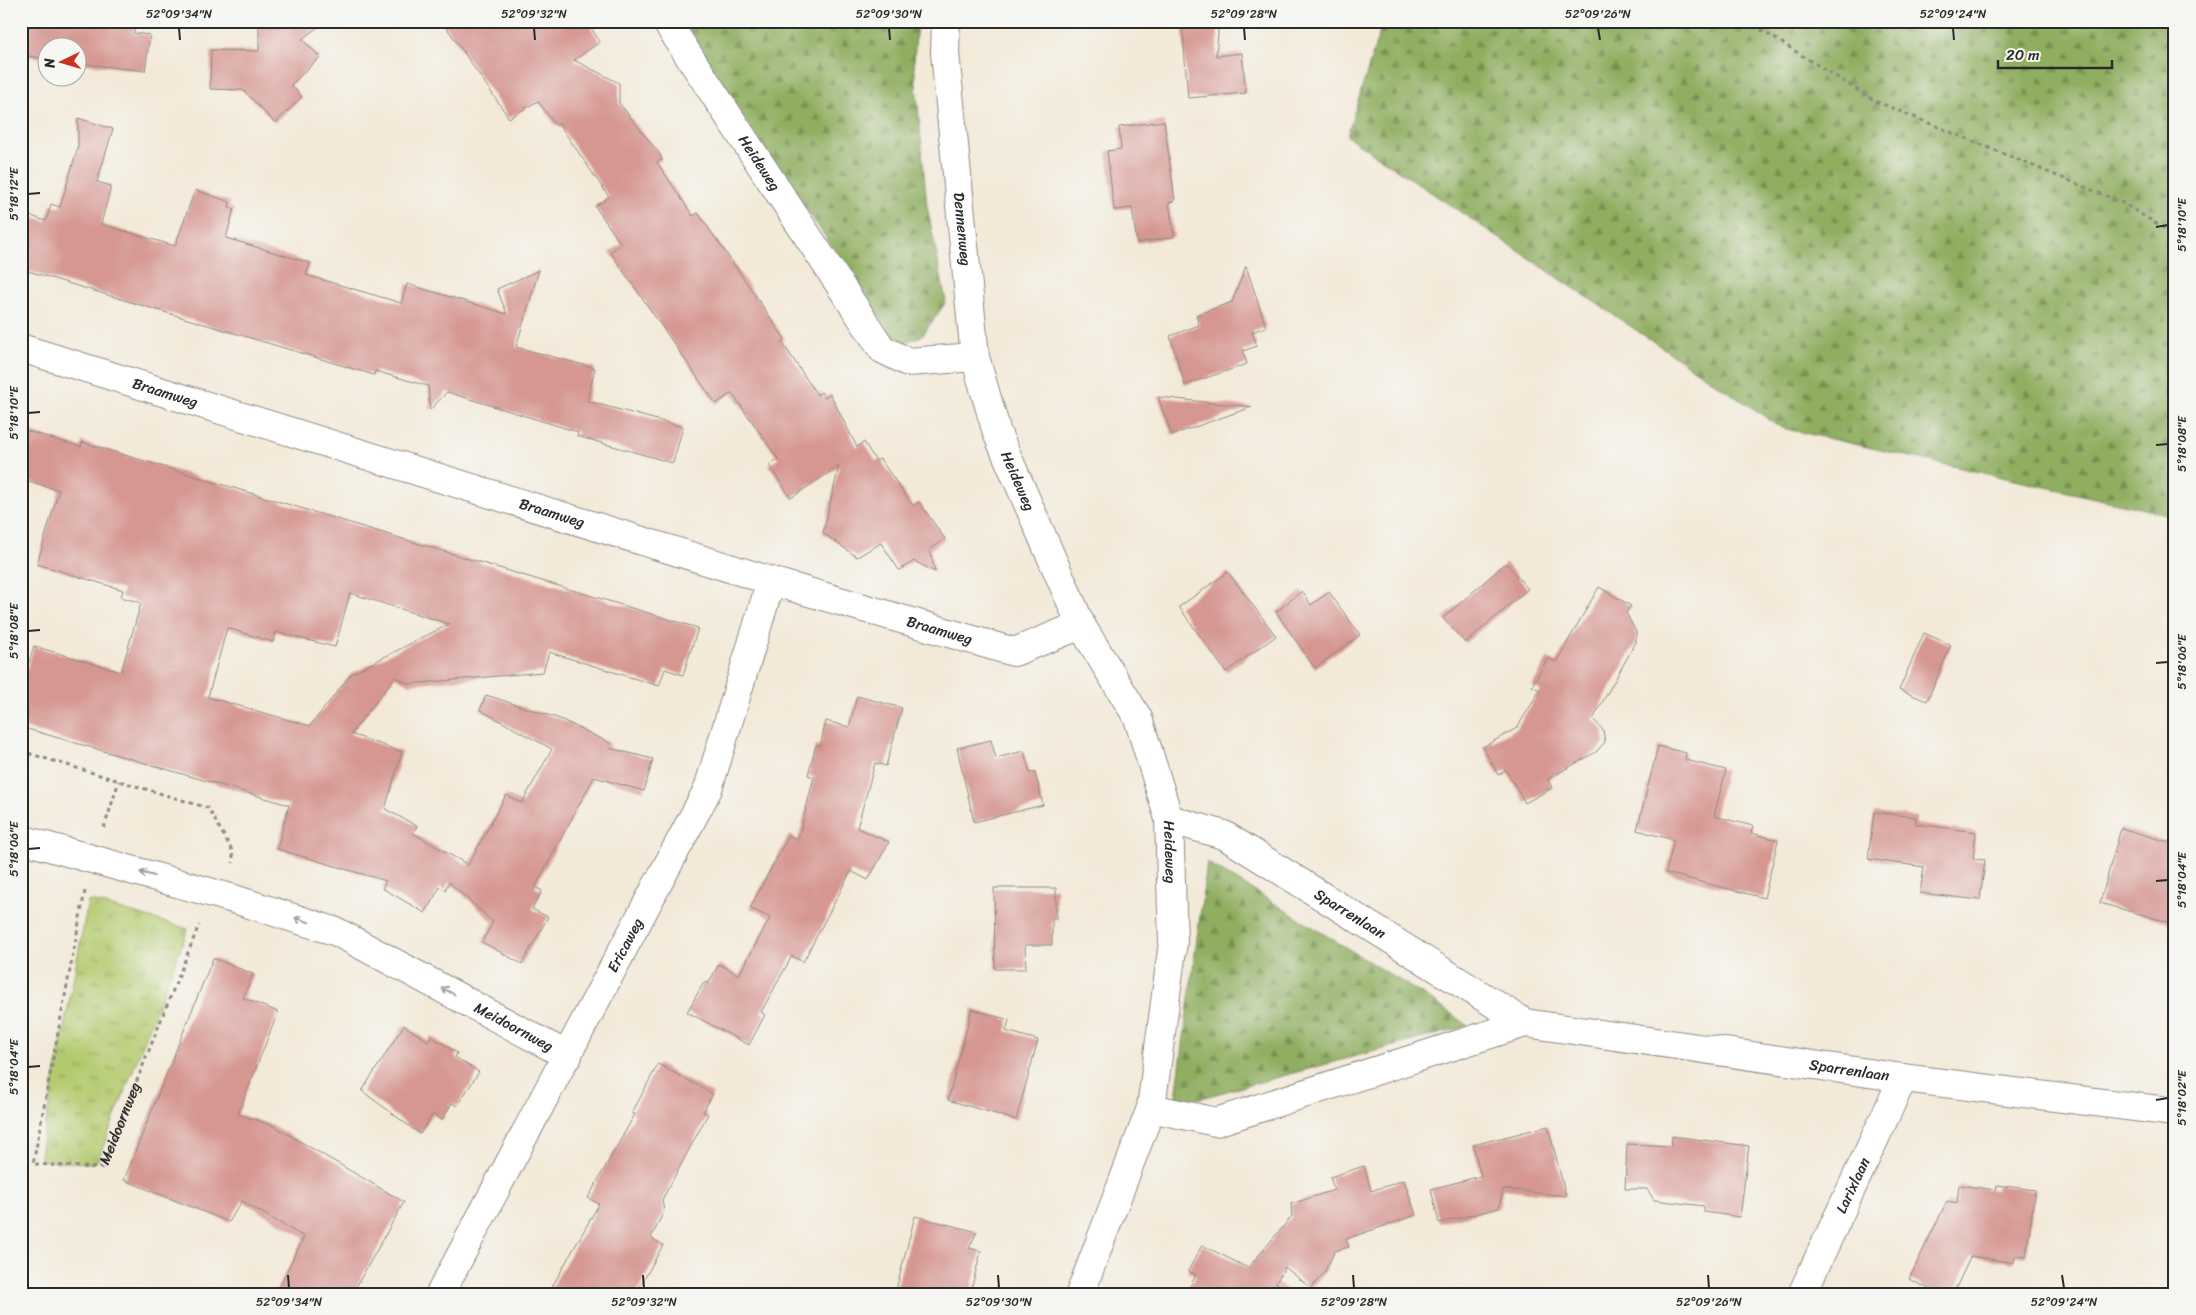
<svg xmlns="http://www.w3.org/2000/svg" width="2196" height="1315" viewBox="0 0 2196 1315" font-family="Sriracha,sans-serif">
<defs>
<pattern id="grass-tufts" width="24" height="20" patternUnits="userSpaceOnUse" patternTransform="scale(1.25)"><rect width="24" height="20" fill="#b4ca6e"/><path d="M3 7l-1-3M5 7V3M7 7l1-3M15 17l-1-3M17 17v-4M19 17l1-3" fill="none" stroke="#93a45b"/></pattern>
<pattern id="forest-firs" width="22" height="20" patternUnits="userSpaceOnUse" patternTransform="scale(1.25)"><rect width="22" height="20" fill="#8fae61"/><path d="M5 1l3.5 6h-7zM16 11l3.5 6h-7z" fill="#758e50"/></pattern>
</defs>
<rect width="100%" height="100%" fill="#f6f6f2"/>
<filter id="ink" filterUnits="userSpaceOnUse"><feTurbulence type="fractalNoise" baseFrequency=".02" numOctaves="2"/><feDisplacementMap in="SourceGraphic" scale="10" xChannelSelector="R" yChannelSelector="G"/><feConvolveMatrix kernelMatrix="1 2 1 2 8 2 1 2 1" color-interpolation-filters="sRGB"/></filter>
<filter id="wash" filterUnits="userSpaceOnUse"><feTurbulence type="fractalNoise" baseFrequency=".0096" numOctaves="4" result="noise"/><feDisplacementMap in="SourceGraphic" scale="20" xChannelSelector="R" yChannelSelector="G"/><feGaussianBlur stdDeviation="1.12" result="paint"/><feColorMatrix in="noise" values="0 0 0 0 0 0 0 0 0 0 0 0 0 0 0 0 0 1.4 0 .05"/><feComposite in="paint" operator="in"/></filter>
<g filter="url(#wash)">
<rect width="100%" height="100%" fill="#f3e9d8"/>
<path fill="url(#grass-tufts)" stroke="#707a4c" d="M 92,901 L 188,929 L 98,1160 L 93,1163 L 45,1161 L 41,1158 L 40,1154 L 88,902 Z"/>
<g fill="url(#forest-firs)" stroke="#5d6c46">
<path d="M 677,21 L 917,21 L 914,61 L 927,206 L 946,302 L 922,336 L 899,344 Z"/>
<path d="M 1383,21 L 2175,21 L 2175,516 L 1782,428 L 1347,136 Z"/>
<path d="M 1207,862 L 1433,1001 L 1468,1026 L 1175,1105 Z"/>
</g>
<g id="blocks">
<g fill="#d69792" fill-rule="evenodd">
<path d="M 21,21 L 135,21 L 134,33 L 150,35 L 145,71 L 78,63 L 78,48 L 48,48 L 48,59 L 21,55 Z"/>
<path d="M 259,21 L 326,21 L 302,39 L 320,57 L 291,85 L 302,97 L 275,123 L 243,90 L 210,89 L 211,50 L 259,51 Z"/>
<path d="M 442,21 L 587,21 L 600,42 L 574,60 L 619,83 L 619,103 L 659,153 L 662,160 L 657,162 L 693,216 L 698,213 L 733,263 L 785,339 L 782,342 L 817,395 L 821,392 L 825,398 L 830,394 L 857,447 L 864,442 L 876,461 L 880,459 L 913,506 L 919,502 L 945,539 L 930,550 L 935,572 L 914,561 L 899,570 L 881,543 L 857,557 L 823,533 L 839,466 L 791,498 L 769,465 L 778,459 L 732,393 L 716,404 L 610,252 L 621,244 L 595,206 L 609,197 L 559,124 L 556,126 L 538,101 L 509,118 Z"/>
<path d="M 1182,21 L 1219,21 L 1216,56 L 1242,53 L 1246,93 L 1188,98 Z"/>
<path d="M 78,118 L 113,129 L 97,182 L 111,186 L 101,224 L 175,246 L 195,190 L 230,202 L 229,207 L 234,209 L 226,238 L 310,263 L 306,275 L 401,303 L 407,284 L 507,314 L 497,289 L 539,270 L 516,347 L 595,368 L 587,401 L 683,427 L 673,463 L 577,436 L 578,432 L 447,392 L 430,410 L 428,386 L 375,371 L 374,375 L 21,269 L 21,213 L 46,221 L 51,204 L 60,207 L 78,147 Z"/>
<path d="M 1164,121 L 1175,201 L 1169,202 L 1174,237 L 1137,243 L 1132,208 L 1114,210 L 1107,151 L 1121,149 L 1119,127 Z"/>
<path d="M 1246,266 L 1266,327 L 1252,332 L 1257,346 L 1243,351 L 1247,364 L 1185,385 L 1170,336 L 1199,325 L 1196,315 L 1232,302 Z"/>
<path d="M 1158,397 L 1252,407 L 1172,435 Z"/>
<path d="M 21,429 L 81,447 L 82,442 L 118,453 L 698,628 L 683,675 L 665,669 L 659,686 L 549,652 L 543,672 L 409,684 L 395,677 L 351,734 L 402,752 L 385,809 L 417,826 L 413,833 L 468,865 L 506,795 L 522,803 L 552,749 L 480,710 L 486,695 L 560,719 L 610,743 L 609,748 L 653,759 L 644,791 L 594,777 L 535,887 L 542,891 L 532,909 L 548,917 L 522,964 L 482,942 L 493,922 L 449,882 L 445,890 L 440,887 L 425,913 L 382,888 L 386,881 L 277,849 L 289,805 L 21,727 L 21,689 L 34,646 L 121,672 L 141,603 L 121,597 L 123,590 L 37,564 L 59,490 L 21,479 ZM 350,593 L 449,624 L 351,674 L 310,726 L 208,697 L 227,628 L 273,642 L 276,632 L 335,647 Z"/>
<path d="M 1506,563 L 1528,589 L 1465,643 L 1443,618 Z"/>
<path d="M 1228,572 L 1276,636 L 1226,672 L 1179,607 Z"/>
<path d="M 1599,587 L 1631,606 L 1626,613 L 1636,632 L 1636,642 L 1593,719 L 1603,730 L 1605,742 L 1596,752 L 1548,779 L 1552,788 L 1525,803 L 1506,770 L 1498,775 L 1483,747 L 1517,728 L 1540,690 L 1532,686 L 1548,658 L 1556,662 Z"/>
<path d="M 1302,591 L 1311,605 L 1329,592 L 1360,635 L 1315,668 L 1276,612 Z"/>
<path d="M 1924,633 L 1951,645 L 1927,701 L 1899,690 Z"/>
<path d="M 857,696 L 902,708 L 886,766 L 875,763 L 857,828 L 889,842 L 868,880 L 851,871 L 803,962 L 792,956 L 761,1012 L 765,1015 L 749,1045 L 687,1012 L 704,982 L 708,984 L 719,964 L 739,975 L 770,918 L 750,908 L 789,835 L 798,840 L 814,777 L 808,775 L 816,745 L 820,746 L 826,721 L 849,727 Z"/>
<path d="M 991,740 L 996,758 L 1024,751 L 1030,773 L 1035,772 L 1043,805 L 974,822 L 957,748 Z"/>
<path d="M 1658,746 L 1686,753 L 1685,760 L 1726,770 L 1714,816 L 1753,826 L 1751,833 L 1778,840 L 1764,898 L 1666,873 L 1674,840 L 1637,830 Z"/>
<path d="M 1874,812 L 1916,817 L 1916,824 L 1976,832 L 1973,859 L 1985,860 L 1980,900 L 1920,893 L 1924,867 L 1868,859 Z"/>
<path d="M 2121,828 L 2175,844 L 2175,924 L 2100,903 Z"/>
<path d="M 994,888 L 1056,888 L 1056,919 L 1052,919 L 1052,945 L 1025,945 L 1026,969 L 995,969 Z"/>
<path d="M 213,958 L 253,974 L 243,998 L 278,1012 L 238,1114 L 272,1125 L 404,1202 L 352,1294 L 275,1294 L 304,1237 L 242,1201 L 229,1222 L 124,1180 Z"/>
<path d="M 972,1009 L 1009,1020 L 1006,1031 L 1038,1040 L 1016,1120 L 948,1100 Z"/>
<path d="M 404,1025 L 428,1041 L 431,1036 L 457,1053 L 455,1057 L 479,1072 L 457,1106 L 452,1103 L 442,1120 L 433,1114 L 420,1134 L 362,1091 Z"/>
<path d="M 658,1064 L 713,1094 L 703,1112 L 708,1114 L 662,1200 L 664,1211 L 651,1238 L 663,1245 L 636,1294 L 548,1294 L 599,1204 L 588,1198 L 635,1114 L 632,1113 Z"/>
<path d="M 1548,1126 L 1566,1196 L 1503,1189 L 1499,1208 L 1439,1223 L 1431,1189 L 1481,1176 L 1473,1145 Z"/>
<path d="M 1672,1136 L 1749,1146 L 1740,1217 L 1704,1212 L 1704,1206 L 1654,1200 L 1647,1189 L 1625,1189 L 1627,1144 L 1671,1146 Z"/>
<path d="M 1364,1166 L 1371,1191 L 1404,1180 L 1416,1215 L 1346,1239 L 1349,1247 L 1335,1251 L 1324,1273 L 1311,1288 L 1285,1267 L 1276,1283 L 1296,1294 L 1186,1294 L 1196,1275 L 1188,1271 L 1202,1245 L 1248,1268 L 1292,1216 L 1291,1204 L 1334,1190 L 1330,1177 Z"/>
<path d="M 1959,1185 L 1996,1190 L 1997,1185 L 2035,1190 L 2026,1257 L 2015,1256 L 2014,1263 L 1971,1256 L 1953,1294 L 1939,1294 L 1909,1279 L 1947,1201 L 1957,1203 Z"/>
<path d="M 915,1216 L 977,1232 L 969,1248 L 981,1251 L 970,1294 L 895,1294 Z"/>
</g>
</g>
</g>
<g filter="url(#ink)">
<use href="#blocks" fill-opacity="0" stroke="#8f8a82" stroke-width="1"/>
<g fill="none" stroke-linecap="round" stroke-linejoin="round">
<defs>
<g id="street">
<path id="s2" d="M 666,21 L 882,349 L 908,362 L 975,357"/>
<path id="s3" d="M 946,21 L 945,53 L 975,357 L 997,433 L 1081,625 L 1138,718 L 1169,819 L 1173,942 L 1151,1108 L 1080,1294"/>
<path id="s4" d="M 21,348 L 771,581 L 1014,652 L 1081,625"/>
<path id="s5" d="M 1169,819 L 1224,835 L 1525,1023 L 1903,1078 L 2175,1112"/>
<path id="s6" d="M 21,839 L 234,899 L 337,932 L 568,1056"/>
<path d="M 1151,1108 L 1216,1122 L 1525,1023"/>
<path id="s7" d="M 440,1294 L 708,789 L 771,581"/>
<path id="s8" d="M 1802,1294 L 1903,1078"/>
</g>
</defs>
<use href="#street" stroke="#8f8a82" stroke-width="30"/>
<g stroke="#8f8a82" stroke-width="3" stroke-dasharray="4 4" stroke-linecap="butt">
<path d="M 1747,21 L 1875,101 L 2121,202 L 2175,235"/>
<path d="M 21,751 L 208,808 L 233,852 L 233,863"/>
<path d="M 104,828 L 119,781"/>
<path id="s1" d="M 85,891 L 33,1164 L 102,1168 L 199,925"/>
</g>
<use href="#street" stroke="#fff" stroke-width="28"/>
</g>
<defs><path id="oneway-shaft" d="M-6 0H5M1.5-3L5.5 0L1.5 3" fill="none" stroke-width="1.6" stroke-linecap="round" stroke-linejoin="round" transform="scale(1.25)"/></defs>
<g stroke="#a0a0a0">
<use href="#oneway-shaft" transform="translate(147 874) rotate(-164)"/>
<use href="#oneway-shaft" transform="translate(302 920) rotate(-162)"/>
<use href="#oneway-shaft" transform="translate(448 991) rotate(-152)"/>
</g>
</g>
<path fill="none" stroke="#2b2b2b" stroke-width="2" d="M 179,28 L 180,40M 534,28 L 535,40M 889,28 L 890,40M 1244,28 L 1245,40M 1598,28 L 1600,40M 1953,28 L 1954,40M 28,194 L 40,193M 2156,227 L 2168,225M 28,413 L 40,412M 2156,445 L 2168,444M 28,631 L 40,630M 2156,663 L 2168,662M 28,849 L 40,848M 2156,881 L 2168,880M 28,1067 L 40,1066M 2156,1100 L 2168,1098M 288,1275 L 289,1288M 643,1275 L 644,1288M 998,1275 L 999,1288M 1353,1275 L 1354,1288M 1708,1275 L 1709,1288M 2062,1275 L 2064,1288"/>
<g text-anchor="middle" stroke-width="4" stroke-linejoin="round" paint-order="stroke">
<g font-size="15" fill="#2b2b2b" stroke="#f6f6f2">
<text dy="5" stroke="none"><textPath href="#s2" startOffset="170">Heideweg</textPath></text>
<text dy="5" stroke="none"><textPath href="#s3" startOffset="209">Dennenweg</textPath></text>
<text dy="5" stroke="none"><textPath href="#s4" startOffset="151">Braamweg</textPath></text>
<text dy="5" stroke="none"><textPath href="#s3" startOffset="469">Heideweg</textPath></text>
<text dy="5" stroke="none"><textPath href="#s4" startOffset="556">Braamweg</textPath></text>
<text dy="5" stroke="none"><textPath href="#s4" startOffset="961">Braamweg</textPath></text>
<text dy="5" stroke="none"><textPath href="#s3" startOffset="874">Heideweg</textPath></text>
<text dy="5" stroke="none"><textPath href="#s5" startOffset="206">Sparrenlaan</textPath></text>
<text dy="5" stroke="none"><textPath href="#s7" startOffset="395">Ericaweg</textPath></text>
<text dy="5" stroke="none"><textPath href="#s6" startOffset="530">Meidoornweg</textPath></text>
<text dy="5" stroke="none"><textPath href="#s5" startOffset="740">Sparrenlaan</textPath></text>
<text dy="5" stroke="none"><textPath href="#s1" startOffset="395">Meidoornweg</textPath></text>
<text dy="5" stroke="none"><textPath href="#s8" startOffset="120">Larixlaan</textPath></text>
</g>
</g>
<rect width="2196" height="1315" fill="none" stroke="#f6f6f2" stroke-width="55"/>
<g transform="translate(62 62) rotate(265)"><circle r="24" fill="#f6f6f2" stroke="#a5a5a2"/>
<path d="M0-4L9 19L0 12L-9 19Z" fill="#c8321e"/>
<text y="-8" font-size="14" font-weight="bold" text-anchor="middle" fill="#2b2b2b">N</text>
</g>
<path d="M1998 60v8h114v-8" fill="none" stroke="#2b2b2b" stroke-width="2.5"/>
<text x="2006" y="60" font-size="15" fill="#2b2b2b" stroke="#f6f6f2" stroke-width="4" paint-order="stroke">20 m</text>
<rect x="28" y="28" width="2140" height="1260" fill="none" stroke="#2b2b2b" stroke-width="2"/>
<g font-size="12" text-anchor="middle" fill="#2b2b2b">
<text x="179" y="18">52°09'34"N</text>
<text x="534" y="18">52°09'32"N</text>
<text x="889" y="18">52°09'30"N</text>
<text x="1244" y="18">52°09'28"N</text>
<text x="1598" y="18">52°09'26"N</text>
<text x="1953" y="18">52°09'24"N</text>
<text transform="translate(14 194) rotate(-90)" y="4">5°18'12"E</text>
<text transform="translate(2182 225) rotate(-90)" y="4">5°18'10"E</text>
<text transform="translate(14 413) rotate(-90)" y="4">5°18'10"E</text>
<text transform="translate(2182 444) rotate(-90)" y="4">5°18'08"E</text>
<text transform="translate(14 631) rotate(-90)" y="4">5°18'08"E</text>
<text transform="translate(2182 662) rotate(-90)" y="4">5°18'06"E</text>
<text transform="translate(14 849) rotate(-90)" y="4">5°18'06"E</text>
<text transform="translate(2182 880) rotate(-90)" y="4">5°18'04"E</text>
<text transform="translate(14 1067) rotate(-90)" y="4">5°18'04"E</text>
<text transform="translate(2182 1098) rotate(-90)" y="4">5°18'02"E</text>
<text x="289" y="1306">52°09'34"N</text>
<text x="644" y="1306">52°09'32"N</text>
<text x="999" y="1306">52°09'30"N</text>
<text x="1354" y="1306">52°09'28"N</text>
<text x="1709" y="1306">52°09'26"N</text>
<text x="2064" y="1306">52°09'24"N</text>
</g>
</svg>
